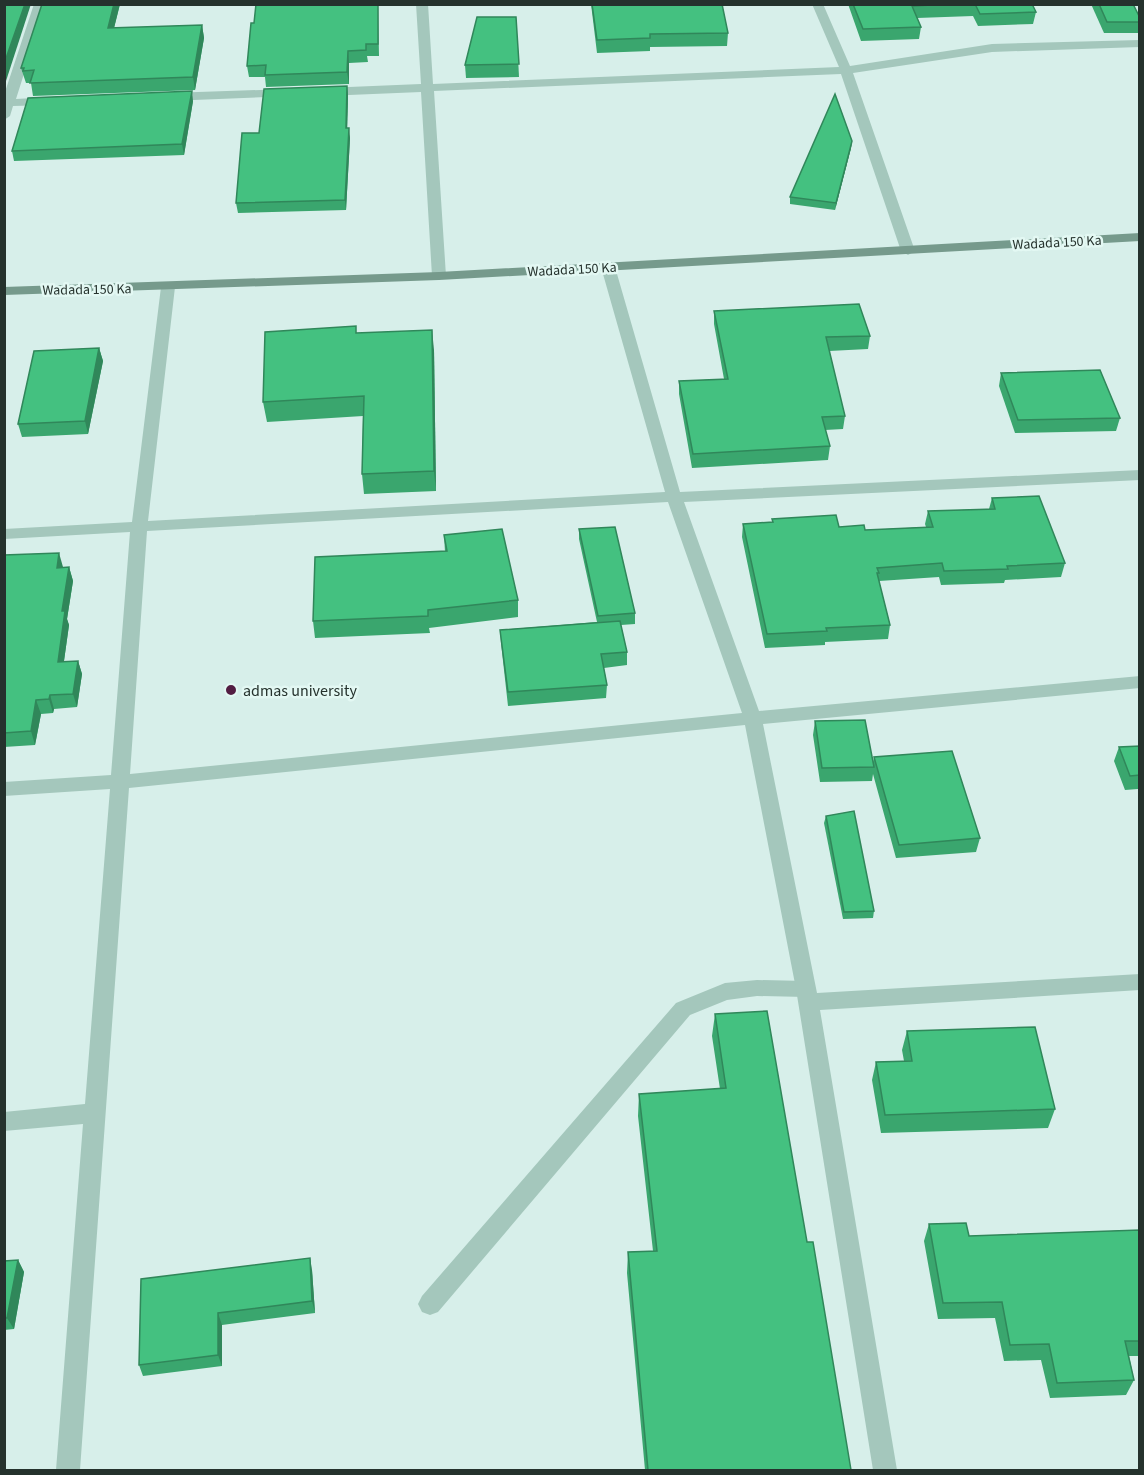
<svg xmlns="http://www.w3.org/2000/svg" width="1144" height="1475" viewBox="0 0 1144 1475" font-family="'Source Sans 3',sans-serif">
<rect width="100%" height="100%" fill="#d7efea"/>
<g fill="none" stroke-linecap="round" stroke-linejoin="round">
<path fill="#a4c7bc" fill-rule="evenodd" d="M 757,980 L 806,981 L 813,983 L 816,989 L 813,995 L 806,997 L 757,996 L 727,1000 L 690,1015 L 438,1312 L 430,1315 L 422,1312 L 418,1304 L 422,1296 L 676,1003 L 725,983 Z"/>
<g fill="#a4c7bc" fill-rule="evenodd">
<path d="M 34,4 L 46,4 L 16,99 L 51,97 L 57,101 L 51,105 L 13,106 L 10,116 L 4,120 L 4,95 Z"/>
<path d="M 416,4 L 428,4 L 433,84 L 839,67 L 812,4 L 823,4 L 850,66 L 992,44 L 1140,40 L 1140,47 L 992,52 L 853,73 L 915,251 L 908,255 L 901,251 L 841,74 L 434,91 L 446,276 L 439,280 L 432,276 L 421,92 L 325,96 L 319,92 L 325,88 L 421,84 Z"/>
<path d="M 288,89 L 292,90 L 292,96 L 169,101 L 163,97 L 169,93 Z"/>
<path d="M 608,263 L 615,267 L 680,492 L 1140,470 L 1140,480 L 684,502 L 759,711 L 1140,676 L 1140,688 L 763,724 L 817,993 L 1140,974 L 1140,990 L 820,1010 L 897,1470 L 873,1470 L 796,989 L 745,725 L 129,788 L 80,1470 L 56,1470 L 83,1124 L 4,1131 L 4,1112 L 85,1104 L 110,789 L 4,796 L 4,782 L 111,775 L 130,532 L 4,539 L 4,529 L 132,522 L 161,287 L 168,283 L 175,287 L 148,521 L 665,492 L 601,267 ZM 668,502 L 742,713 L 130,774 L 147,531 Z"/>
</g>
<path fill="#769a8c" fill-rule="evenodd" d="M 1140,233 L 1140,241 L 439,280 L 4,295 L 4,287 L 439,272 Z"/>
</g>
<g fill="#3aa66e">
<path d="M 120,4 L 114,28 L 202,25 L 204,38 L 195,90 L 33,96 L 31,83 L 26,83 L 21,68 Z"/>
<path d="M 378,4 L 379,56 L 367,56 L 368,62 L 349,63 L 349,84 L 266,87 L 265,77 L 249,77 L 247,66 Z"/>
<path d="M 591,4 L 722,4 L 728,33 L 727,46 L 650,47 L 650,51 L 597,53 Z"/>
<path d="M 848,4 L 1032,4 L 1036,12 L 1033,24 L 978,26 L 973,16 L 917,18 L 921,27 L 919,39 L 861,41 Z"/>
<path d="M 1091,4 L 1133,4 L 1140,18 L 1139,33 L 1104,33 Z"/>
<path d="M 516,17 L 519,77 L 466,78 L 465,65 Z"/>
<path d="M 347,86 L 348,95 L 347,128 L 350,138 L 346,210 L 238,213 L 236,203 L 259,133 Z"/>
<path d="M 193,101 L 184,155 L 14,161 L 12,151 Z"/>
<path d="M 852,141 L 851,148 L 835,210 L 790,204 L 790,197 Z"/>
<path d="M 714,311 L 870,336 L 868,349 L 829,351 L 845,416 L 843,429 L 825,430 L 830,446 L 828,460 L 692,468 L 679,394 L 679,381 L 724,379 L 714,324 Z"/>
<path d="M 356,333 L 434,350 L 436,491 L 364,494 L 362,474 L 363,416 L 267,422 L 263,402 Z"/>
<path d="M 99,348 L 103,361 L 88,434 L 22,437 L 18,424 Z"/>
<path d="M 1001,373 L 1120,418 L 1116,431 L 1015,433 L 999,386 Z"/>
<path d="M 992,498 L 1065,563 L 1061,577 L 1005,580 L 1004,583 L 941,585 L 939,577 L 879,581 L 890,625 L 888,639 L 825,642 L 825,645 L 765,648 L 742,537 L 743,524 L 772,522 L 772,519 L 865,530 L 926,527 L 925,524 L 928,511 L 989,509 Z"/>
<path d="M 579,529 L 635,613 L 635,624 L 621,625 L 627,652 L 627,665 L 604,668 L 607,685 L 606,698 L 508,706 L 501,643 L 500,630 L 597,622 L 579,539 Z"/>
<path d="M 444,535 L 518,600 L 518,617 L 429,628 L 430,633 L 315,638 L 313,621 L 445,552 Z"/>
<path d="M 4,555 L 63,567 L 63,568 L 69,567 L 73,581 L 67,619 L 69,625 L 64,661 L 78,661 L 82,674 L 77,707 L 54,709 L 53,713 L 41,714 L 35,745 L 4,747 Z"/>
<path d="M 815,721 L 873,762 L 874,757 L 980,838 L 976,852 L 896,858 L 873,774 L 872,781 L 820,782 L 813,735 Z"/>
<path d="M 1140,746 L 1140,792 L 1138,789 L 1125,790 L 1114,761 L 1119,747 Z"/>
<path d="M 826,816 L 874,911 L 873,918 L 843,919 L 824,823 Z"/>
<path d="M 715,1014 L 807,1242 L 851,1470 L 645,1470 L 627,1273 L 628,1252 L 653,1251 L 638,1116 L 639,1094 L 720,1089 L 712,1036 Z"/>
<path d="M 907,1031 L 1055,1109 L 1048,1128 L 881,1133 L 872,1080 L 876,1062 L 904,1061 L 902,1050 Z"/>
<path d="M 929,1224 L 969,1236 L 1140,1230 L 1140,1356 L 1129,1356 L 1134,1380 L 1126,1395 L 1050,1398 L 1041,1360 L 1004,1361 L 995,1318 L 938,1319 L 924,1241 Z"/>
<path d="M 18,1260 L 24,1272 L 14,1329 L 4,1330 L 4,1261 Z"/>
<path d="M 312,1270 L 315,1313 L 222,1325 L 222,1366 L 143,1376 L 139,1365 L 141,1279 Z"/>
</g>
<g fill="#30875a">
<path d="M 25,4 L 31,4 L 6,81 L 4,73 L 4,64 Z"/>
<path d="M 114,4 L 120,4 L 111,40 L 108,28 Z"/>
<path d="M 202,25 L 204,38 L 195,90 L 193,77 Z"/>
<path d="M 348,51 L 349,63 L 349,84 L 347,72 Z"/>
<path d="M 347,86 L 348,95 L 347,138 L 346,128 Z"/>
<path d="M 192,91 L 193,101 L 184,155 L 182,144 Z"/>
<path d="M 349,128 L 350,138 L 346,210 L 345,200 Z"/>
<path d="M 852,141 L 851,148 L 835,210 L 836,203 Z"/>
<path d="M 432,330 L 434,350 L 436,491 L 434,471 Z"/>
<path d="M 99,348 L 103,361 L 88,434 L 85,421 Z"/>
<path d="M 59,553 L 63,567 L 61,582 L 57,568 Z"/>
<path d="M 69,567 L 73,581 L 67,619 L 69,625 L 62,675 L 58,662 L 62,611 Z"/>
<path d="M 78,661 L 82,674 L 77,707 L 73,694 Z"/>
<path d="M 50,695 L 54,709 L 53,713 L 49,699 Z"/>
<path d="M 36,700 L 41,714 L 35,745 L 31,731 Z"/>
<path d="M 310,1258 L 312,1270 L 315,1313 L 312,1301 Z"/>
<path d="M 18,1260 L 24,1272 L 14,1329 L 7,1318 Z"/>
<path d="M 218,1313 L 222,1325 L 222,1366 L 218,1355 Z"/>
</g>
<g fill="#44c180" stroke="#30875a" stroke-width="1.5">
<path d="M 4,4 L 25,4 L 4,64 Z"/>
<path d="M 42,4 L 114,4 L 108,28 L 202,25 L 193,77 L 30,83 L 34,70 L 23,71 L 24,68 L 21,68 Z"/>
<path d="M 256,4 L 378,4 L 378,44 L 366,44 L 366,50 L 348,51 L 347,72 L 265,75 L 266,65 L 247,66 L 251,23 L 254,23 Z"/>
<path d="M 592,4 L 722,4 L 728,33 L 650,34 L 650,38 L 597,40 Z"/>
<path d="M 853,4 L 953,4 L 912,6 L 921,27 L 863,29 Z"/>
<path d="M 975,4 L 1032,4 L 1036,12 L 980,14 Z"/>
<path d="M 1099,4 L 1133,4 L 1140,18 L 1140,22 L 1107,22 Z"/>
<path d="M 477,17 L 516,17 L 519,64 L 465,65 Z"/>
<path d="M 347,86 L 346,128 L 349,128 L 345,200 L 236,203 L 242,133 L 259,133 L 264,89 Z"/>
<path d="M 192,91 L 182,144 L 12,151 L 28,98 Z"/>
<path d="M 835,94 L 852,141 L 836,203 L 790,197 Z"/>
<path d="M 859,304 L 870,336 L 826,337 L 845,416 L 822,417 L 830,446 L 693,454 L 679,381 L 728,379 L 714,311 Z"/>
<path d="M 356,326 L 356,333 L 432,330 L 434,471 L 362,474 L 364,396 L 263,402 L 265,332 Z"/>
<path d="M 99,348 L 85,421 L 18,424 L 34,351 Z"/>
<path d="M 1100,370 L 1120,418 L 1018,420 L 1001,373 Z"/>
<path d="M 1039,496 L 1065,563 L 1007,566 L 1008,569 L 944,571 L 942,563 L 877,568 L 879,573 L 877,573 L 890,625 L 826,628 L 827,631 L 767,634 L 743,524 L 773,522 L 772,519 L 836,515 L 839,527 L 864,525 L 865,530 L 933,527 L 928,511 L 995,509 L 992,498 Z"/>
<path d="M 615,527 L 635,613 L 598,616 L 579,529 Z"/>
<path d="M 502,529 L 518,600 L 428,610 L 428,616 L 313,621 L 315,557 L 447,551 L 444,535 Z"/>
<path d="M 59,553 L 57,568 L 69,567 L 62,611 L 65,611 L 58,662 L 78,661 L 73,694 L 50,695 L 49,699 L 36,700 L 31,731 L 4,733 L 4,555 Z"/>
<path d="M 620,621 L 627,652 L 601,654 L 607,685 L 508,692 L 500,630 Z"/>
<path d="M 865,720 L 874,767 L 822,768 L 815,721 Z"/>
<path d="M 1140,746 L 1140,775 L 1130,776 L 1119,747 Z"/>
<path d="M 952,751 L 980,838 L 899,845 L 874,757 Z"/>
<path d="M 854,811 L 874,911 L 844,912 L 826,816 Z"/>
<path d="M 767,1011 L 807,1242 L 813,1242 L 851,1470 L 648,1470 L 628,1252 L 657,1251 L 639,1094 L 726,1088 L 715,1014 Z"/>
<path d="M 1035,1027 L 1055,1109 L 885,1115 L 876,1062 L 912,1061 L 907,1031 Z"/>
<path d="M 966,1223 L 969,1236 L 1140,1230 L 1140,1341 L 1125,1341 L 1134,1380 L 1057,1383 L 1049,1344 L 1010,1345 L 1002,1302 L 943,1303 L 929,1224 Z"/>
<path d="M 310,1258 L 312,1301 L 218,1313 L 218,1355 L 139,1365 L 141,1279 Z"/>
<path d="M 18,1260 L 7,1318 L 4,1318 L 4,1261 Z"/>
</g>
<circle fill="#521d42" stroke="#e3f8f3" stroke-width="2" cx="231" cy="690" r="6"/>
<g text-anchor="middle" stroke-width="5" stroke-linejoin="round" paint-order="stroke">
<g font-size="14" fill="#25322d" stroke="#e3f8f3">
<text transform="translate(1057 242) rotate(-3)" y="5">Wadada 150 Ka</text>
<text transform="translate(572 269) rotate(-3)" y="5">Wadada 150 Ka</text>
<text transform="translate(87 289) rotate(-1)" y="5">Wadada 150 Ka</text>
</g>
<g font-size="16" fill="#25322d" stroke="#e3f8f3" text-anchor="start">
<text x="243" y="696">admas university</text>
</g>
</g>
<rect width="1144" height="1475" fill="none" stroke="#25322d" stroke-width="12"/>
</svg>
